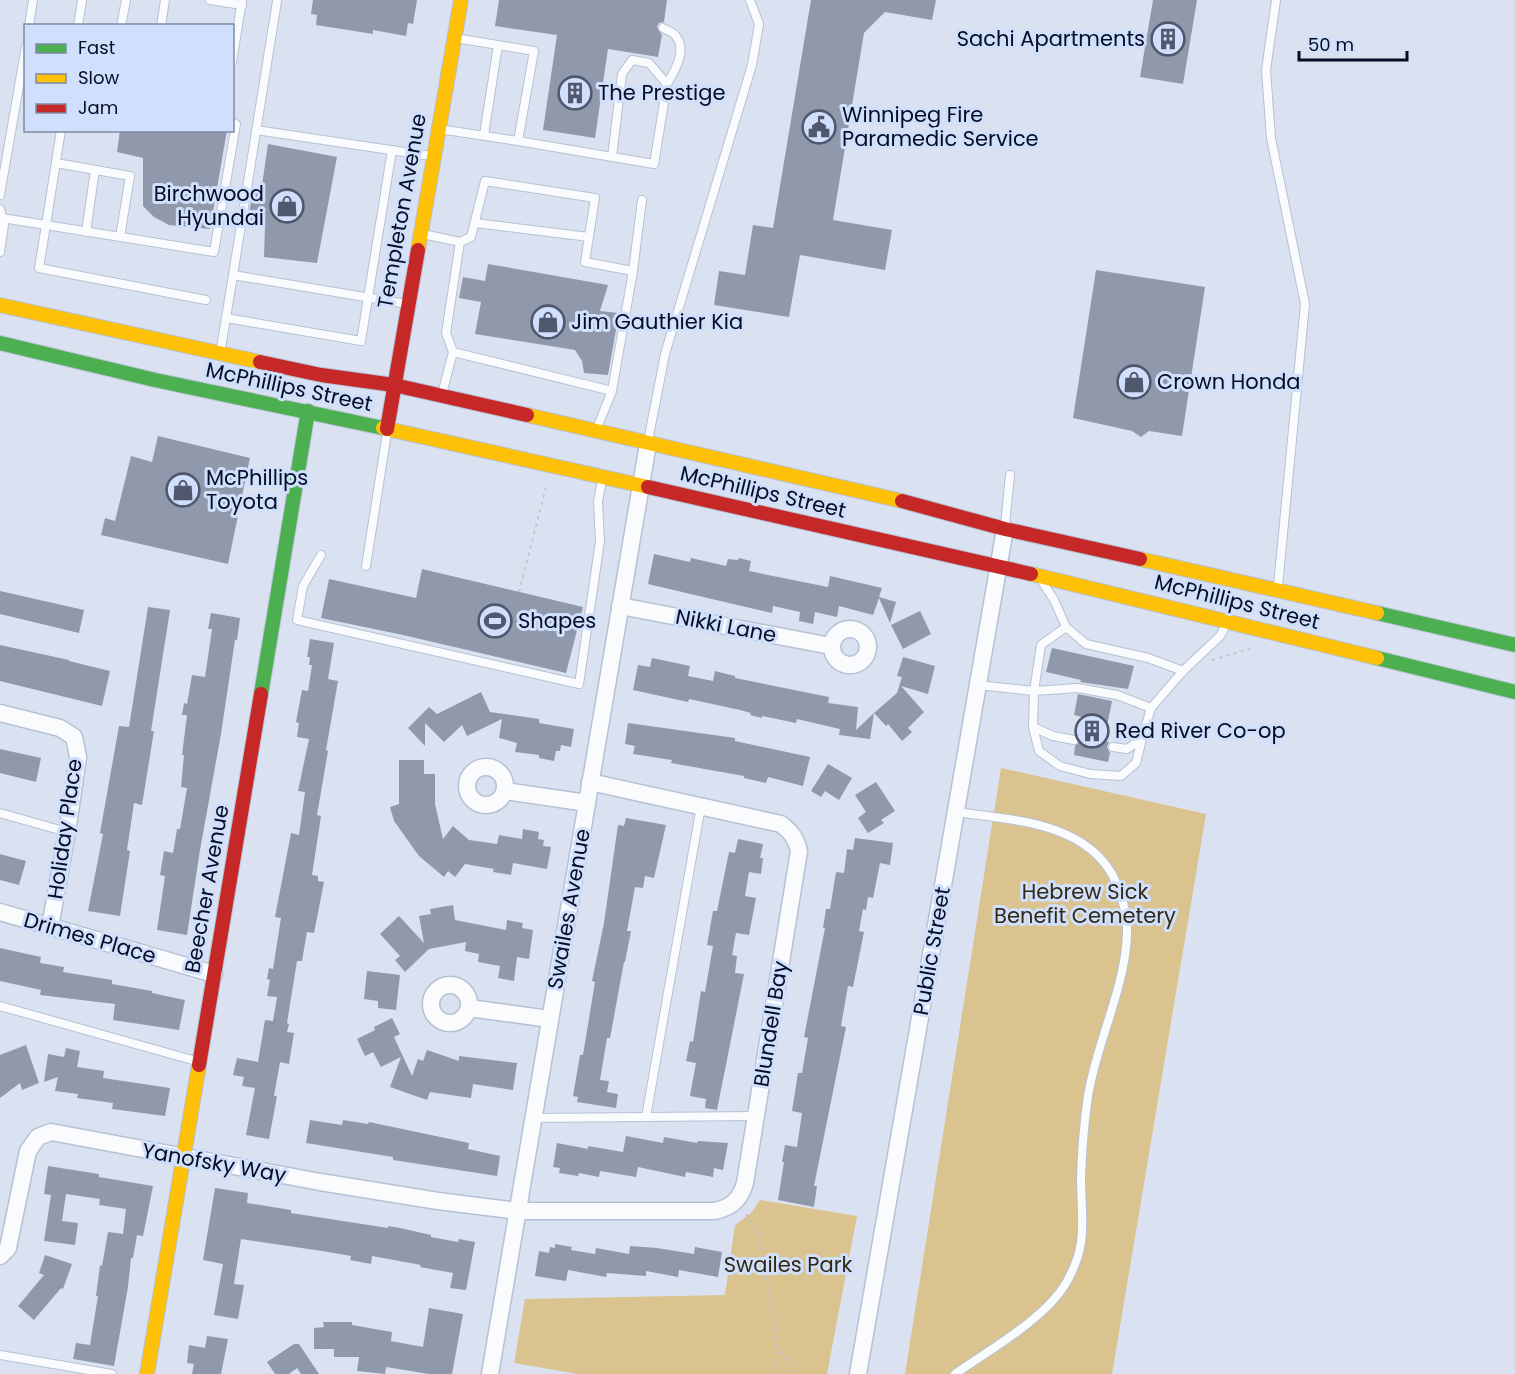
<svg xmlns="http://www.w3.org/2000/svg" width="1515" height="1374" viewBox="0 0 1515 1374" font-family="Poppins,sans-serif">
<rect width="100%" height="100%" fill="#dae2f1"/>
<g fill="#dbc38f">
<path d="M 1001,768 L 1206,814 L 1112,1374 L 905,1374 Z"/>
<path d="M 760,1200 L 857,1216 L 827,1374 L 578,1374 L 514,1363 L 525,1299 L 725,1295 L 735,1225 L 751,1213 Z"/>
</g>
<g fill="#9099ab">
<path d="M 313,0 L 417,0 L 413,24 L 408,23 L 406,36 L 373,30 L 373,34 L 316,25 L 317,15 L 311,14 Z"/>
<path d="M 499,0 L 667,0 L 664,22 L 659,23 L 657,27 L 662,35 L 658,57 L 608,49 L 595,138 L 543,130 L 557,35 L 495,26 Z"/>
<path d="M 811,0 L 936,0 L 932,20 L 885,12 L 864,33 L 833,220 L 892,230 L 885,270 L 800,255 L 789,317 L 714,305 L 719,271 L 745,275 L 753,225 L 773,228 Z"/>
<path d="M 1153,0 L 1197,0 L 1183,84 L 1140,77 Z"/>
<path d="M 120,130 L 227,130 L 210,229 L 169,225 L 154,217 L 143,206 L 143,158 L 117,152 Z"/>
<path d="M 268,144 L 337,157 L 317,263 L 264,257 L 265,226 L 248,220 L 253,190 L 261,192 Z"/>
<path d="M 488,264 L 608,285 L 600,311 L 619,313 L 608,375 L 584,373 L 582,361 L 575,350 L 475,334 L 481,302 L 459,298 L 463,277 L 485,281 Z"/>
<path d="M 1096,270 L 1205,287 L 1182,436 L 1149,431 L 1141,437 L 1132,431 L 1073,418 Z"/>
<path d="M 158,436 L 250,458 L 228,564 L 101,535 L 105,518 L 115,521 L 131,456 L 152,462 Z"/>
<path d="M 654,554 L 690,562 L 691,558 L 726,566 L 728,559 L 738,560 L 739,558 L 751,561 L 749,571 L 828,587 L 830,576 L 882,588 L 879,597 L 896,602 L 890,623 L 879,598 L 873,615 L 839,606 L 837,617 L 815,612 L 813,624 L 799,621 L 800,612 L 773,606 L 772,613 L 648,584 Z"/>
<path d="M 422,569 L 583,607 L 566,673 L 403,635 L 321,618 L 329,579 L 416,598 Z"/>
<path d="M 0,591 L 84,610 L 79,633 L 0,614 Z"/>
<path d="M 148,607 L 170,610 L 151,731 L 154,731 L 142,805 L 134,803 L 127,850 L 130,851 L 120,916 L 88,911 L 103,834 L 100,833 L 119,726 L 129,727 Z"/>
<path d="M 920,611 L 931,634 L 903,649 L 891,625 Z"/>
<path d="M 211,613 L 240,618 L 237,640 L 235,640 L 221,734 L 200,850 L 187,935 L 157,930 L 165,876 L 160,875 L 164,851 L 173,853 L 177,829 L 180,829 L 187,788 L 181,787 L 184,755 L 182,755 L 187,715 L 182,715 L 184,703 L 187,704 L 192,675 L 205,677 L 212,629 L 208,629 Z"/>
<path d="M 310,639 L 334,643 L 328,679 L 338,681 L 326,750 L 328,751 L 317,815 L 321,816 L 312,875 L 318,876 L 318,881 L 324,882 L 314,933 L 307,932 L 302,961 L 297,961 L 287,1023 L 289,1024 L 287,1032 L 294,1033 L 289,1064 L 280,1062 L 274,1096 L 277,1096 L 269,1139 L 246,1135 L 255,1088 L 242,1086 L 244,1077 L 233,1075 L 237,1058 L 258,1062 L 265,1020 L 273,1021 L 277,997 L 267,996 L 270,980 L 267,979 L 269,968 L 273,969 L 281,918 L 275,917 L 291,833 L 299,835 L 305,792 L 298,791 L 309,739 L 297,737 L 299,723 L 296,722 L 302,690 L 308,691 L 312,665 L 309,665 L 310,657 L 307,657 Z"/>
<path d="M 0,645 L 69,660 L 69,661 L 110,671 L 102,706 L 0,681 Z"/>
<path d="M 1052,648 L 1134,666 L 1128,689 L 1080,682 L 1081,680 L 1046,672 Z"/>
<path d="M 903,657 L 935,666 L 928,694 L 901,686 L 924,712 L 908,728 L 912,732 L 902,741 L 888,724 L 886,726 L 874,713 L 897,693 L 902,677 L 897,676 Z"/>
<path d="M 652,658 L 690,666 L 688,676 L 713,681 L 715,671 L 735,676 L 735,678 L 829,697 L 828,703 L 858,707 L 856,730 L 874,713 L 870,739 L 839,735 L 840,729 L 797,719 L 796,723 L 762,716 L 762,718 L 750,715 L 751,713 L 740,710 L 689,699 L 688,702 L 633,690 L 638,665 L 650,667 Z"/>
<path d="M 481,692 L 490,712 L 539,719 L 539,723 L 574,729 L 571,747 L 561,745 L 560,751 L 556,751 L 554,761 L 539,758 L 539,755 L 515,752 L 517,743 L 499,738 L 502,719 L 467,736 L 462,725 L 444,742 L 425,723 L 425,746 L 408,728 L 429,707 L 437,714 Z"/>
<path d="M 1078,694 L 1112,701 L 1104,741 L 1109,742 L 1107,747 L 1110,753 L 1108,762 L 1074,755 L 1075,746 L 1080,741 L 1078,735 L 1082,717 L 1074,715 Z"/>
<path d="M 628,723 L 735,738 L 735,741 L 810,757 L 803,786 L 768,777 L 766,783 L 744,778 L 744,776 L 671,763 L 672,760 L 633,754 L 635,746 L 625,744 Z"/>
<path d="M 0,749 L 41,758 L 36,782 L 0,773 Z"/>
<path d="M 399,760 L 424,760 L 424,774 L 435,774 L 435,804 L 443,839 L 453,826 L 469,840 L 497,844 L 499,835 L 522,839 L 523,829 L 539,832 L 538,839 L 544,840 L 543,846 L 551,847 L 547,869 L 513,863 L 511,875 L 493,872 L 494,869 L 465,864 L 455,877 L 448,871 L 444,877 L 419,856 L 394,821 L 390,807 L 399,804 Z"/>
<path d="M 828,764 L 852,778 L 839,800 L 825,791 L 821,797 L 811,791 Z"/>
<path d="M 876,782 L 895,811 L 881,820 L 884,823 L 868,833 L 858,818 L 866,812 L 855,795 Z"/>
<path d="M 626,818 L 666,825 L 654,878 L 645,876 L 643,888 L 635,887 L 627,931 L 631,931 L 625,962 L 624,962 L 610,1038 L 607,1038 L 600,1080 L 609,1081 L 607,1092 L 618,1094 L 616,1108 L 577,1102 L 578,1097 L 573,1096 L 580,1055 L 583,1055 L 595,982 L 592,981 L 604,923 L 618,825 L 624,826 Z"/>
<path d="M 855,838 L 893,843 L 890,865 L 880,863 L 873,898 L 868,897 L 866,910 L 863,909 L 859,931 L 864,932 L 853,987 L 848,986 L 841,1026 L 846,1027 L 814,1186 L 817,1186 L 814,1207 L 778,1200 L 784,1162 L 782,1162 L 785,1145 L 797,1147 L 802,1113 L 792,1111 L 798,1073 L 802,1073 L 808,1038 L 804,1037 L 825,928 L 823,928 L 826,909 L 830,909 L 836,872 L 844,873 L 847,849 L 853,850 Z"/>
<path d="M 738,839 L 763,844 L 760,858 L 763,858 L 761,874 L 749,872 L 745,896 L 756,898 L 749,935 L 736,933 L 732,955 L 737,956 L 735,973 L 744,974 L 717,1110 L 705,1108 L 706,1099 L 690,1096 L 696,1063 L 686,1061 L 690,1041 L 693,1042 L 701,991 L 705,992 L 713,946 L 707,945 L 713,911 L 717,911 L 729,852 L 735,853 Z"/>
<path d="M 0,854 L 26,861 L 19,885 L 0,880 Z"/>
<path d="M 453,905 L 455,920 L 506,930 L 507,920 L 523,923 L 522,928 L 533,930 L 529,959 L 517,957 L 514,981 L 498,978 L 500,966 L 478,962 L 479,954 L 465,951 L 466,942 L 429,949 L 405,972 L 395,960 L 400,956 L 380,934 L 399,916 L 424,943 L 419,916 L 431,914 L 430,909 Z"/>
<path d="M 0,948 L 41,957 L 40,963 L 64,967 L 63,972 L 112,980 L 112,984 L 152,991 L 152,993 L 185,1000 L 179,1030 L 113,1020 L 115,1004 L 40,995 L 41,990 L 0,981 Z"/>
<path d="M 367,971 L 400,975 L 396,1010 L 378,1008 L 378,1001 L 364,999 Z"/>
<path d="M 392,1018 L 400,1034 L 394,1037 L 412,1076 L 418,1059 L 423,1061 L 427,1050 L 459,1061 L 459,1056 L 517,1063 L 513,1090 L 473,1084 L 471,1098 L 430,1092 L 427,1100 L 390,1087 L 401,1057 L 381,1067 L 373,1052 L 365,1056 L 357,1039 L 375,1030 L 374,1027 Z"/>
<path d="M 26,1045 L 39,1083 L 22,1090 L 20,1083 L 0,1098 L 0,1055 Z"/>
<path d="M 66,1048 L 80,1051 L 77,1067 L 104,1071 L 103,1078 L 170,1088 L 165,1116 L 112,1109 L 113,1103 L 77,1098 L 78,1094 L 55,1091 L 58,1077 L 44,1082 L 48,1054 L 64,1057 Z"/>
<path d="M 310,1120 L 342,1125 L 343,1120 L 368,1124 L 369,1122 L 469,1143 L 468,1149 L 500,1156 L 497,1176 L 393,1160 L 393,1157 L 306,1143 Z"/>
<path d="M 626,1136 L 663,1143 L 664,1137 L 697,1143 L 698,1141 L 728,1143 L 723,1170 L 714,1168 L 713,1177 L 686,1172 L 685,1177 L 638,1167 L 636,1177 L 600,1171 L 599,1177 L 579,1173 L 578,1176 L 559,1173 L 560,1168 L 553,1167 L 557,1143 L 588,1149 L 588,1146 L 623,1152 Z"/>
<path d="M 48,1166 L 99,1174 L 99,1177 L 153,1186 L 143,1236 L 137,1235 L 133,1258 L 131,1258 L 128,1287 L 114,1366 L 73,1359 L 76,1343 L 90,1345 L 98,1296 L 96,1296 L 100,1265 L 102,1266 L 108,1232 L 123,1234 L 126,1209 L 99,1205 L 100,1199 L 66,1194 L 62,1221 L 78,1223 L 75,1245 L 44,1241 L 51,1195 L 44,1194 Z"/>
<path d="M 215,1188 L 248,1193 L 247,1203 L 291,1210 L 291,1213 L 388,1228 L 388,1226 L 400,1228 L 431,1235 L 431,1237 L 458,1242 L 459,1239 L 475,1242 L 466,1290 L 450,1288 L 453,1273 L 420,1267 L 421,1265 L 372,1256 L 371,1264 L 350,1260 L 351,1256 L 322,1251 L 241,1239 L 234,1284 L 244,1285 L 238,1319 L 214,1315 L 223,1264 L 203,1260 Z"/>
<path d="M 555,1244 L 572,1247 L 571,1250 L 595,1254 L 596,1248 L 629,1254 L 630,1246 L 657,1248 L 694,1254 L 695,1247 L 722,1252 L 718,1277 L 679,1270 L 678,1277 L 646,1271 L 646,1276 L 607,1273 L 606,1277 L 568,1270 L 566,1281 L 535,1276 L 539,1251 L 549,1253 L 550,1247 L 555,1248 Z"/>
<path d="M 45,1255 L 72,1264 L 63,1289 L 61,1288 L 34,1320 L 18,1306 L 44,1275 L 39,1273 Z"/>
<path d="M 429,1308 L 463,1314 L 452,1374 L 429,1374 L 386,1367 L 385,1374 L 357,1371 L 359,1357 L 334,1357 L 334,1349 L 314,1349 L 314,1328 L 324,1327 L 323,1322 L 352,1322 L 352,1325 L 392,1332 L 391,1341 L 423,1347 Z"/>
<path d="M 207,1336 L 228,1339 L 221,1374 L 192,1374 L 194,1364 L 187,1363 L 189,1345 L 205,1348 Z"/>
<path d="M 294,1344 L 299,1344 L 319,1374 L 301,1374 L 297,1368 L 289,1374 L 275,1374 L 267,1362 Z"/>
</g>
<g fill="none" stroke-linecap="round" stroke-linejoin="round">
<defs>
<g id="lane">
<path d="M 210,0 L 242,5"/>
<path d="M 1276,0 L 1266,70 L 1271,138 L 1305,304 L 1278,586"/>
<path d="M 29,26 L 33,0"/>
<path d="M 78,26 L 82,0"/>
<path d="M 121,26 L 126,0"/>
<path d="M 161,26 L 165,0"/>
<path d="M 663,28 C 666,30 673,32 675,35 C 688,50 675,70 667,84"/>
<path d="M 232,62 L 242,0"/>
<path d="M 439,129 L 518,141 L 534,51 L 455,38"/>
<path d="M 61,130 L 46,225 L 214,252 L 236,124 L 232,122"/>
<path d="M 256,130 L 431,156"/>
<path d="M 484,135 L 498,45"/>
<path d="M 518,141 L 654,164 L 667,84 L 649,63 L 632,60 L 622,74 L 612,157"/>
<path d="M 56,163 L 130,176 L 120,237"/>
<path d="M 0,195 L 26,46"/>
<path d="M 0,209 L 4,225 L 0,252"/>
<path d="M 2,218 L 46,225 L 39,268 L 206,300"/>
<path d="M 475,223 L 589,237"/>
<path d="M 86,232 L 95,170"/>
<path d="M 423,234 L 460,242 L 471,237 L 485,181 L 595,198 L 585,262 L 633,271 L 642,200"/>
<path d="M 233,275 L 277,1"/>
<path d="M 226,318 L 361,341 L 392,150"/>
<path d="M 221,348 L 233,275 L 407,304"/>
<path d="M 453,352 L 612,391"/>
<path d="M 442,394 L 453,352 L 446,333 L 460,242"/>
<path d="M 597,428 L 612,391 L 633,271"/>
<path d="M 648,441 L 665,354 L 752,65 L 759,24 L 750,0"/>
<path d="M 1005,525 L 1010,475"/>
<path d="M 321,555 L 303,586 L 297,620 L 579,684 L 600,541 L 598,501 L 602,481"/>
<path d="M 366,566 L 387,433"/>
<path d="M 1043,583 L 1054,600 L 1066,627 L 1086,644 L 1148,658 L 1183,671"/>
<path d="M 1066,627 L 1041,645 L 1034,691 L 1033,727 L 1039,751 L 1060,766 L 1090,774 L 1121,776 L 1136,763 L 1142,739"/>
<path d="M 977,685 L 1034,691 L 1078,688 L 1117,695 L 1151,708"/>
<path d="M 1033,727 L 1053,736 L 1074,740"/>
<path d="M 1113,747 L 1127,749 L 1142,739 L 1151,708 L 1183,671 L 1220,636 L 1226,625"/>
<path d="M 0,813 L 67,832"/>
<path d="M 0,1006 L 196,1061"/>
<path d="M 646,1117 L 701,806"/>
<path d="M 533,1118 L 756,1116"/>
<path d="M 0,1355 L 112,1374"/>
<path d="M 955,1374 C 989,1350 1045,1319 1066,1283 C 1089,1244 1081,1219 1081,1177 C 1082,1150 1084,1123 1088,1096 C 1096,1044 1126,986 1127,933 C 1128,916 1121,892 1113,876 C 1083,821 1010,820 956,812"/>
</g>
<g id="street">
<path d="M 620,606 L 831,646"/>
<circle cx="850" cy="647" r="18"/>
<path d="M 0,713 L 60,728 L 74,737 L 78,757 L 67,832 L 50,927"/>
<circle cx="486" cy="786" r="19"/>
<path d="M 505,791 L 587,803"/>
<path d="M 0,912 L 214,974"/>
<circle cx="450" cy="1004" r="19"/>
<path d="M 469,1008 L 550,1019"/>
<path d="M 0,1256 L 8,1248 L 28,1151 L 38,1137 L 51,1132 L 320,1182 L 438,1201 L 518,1211 L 715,1211 C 732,1207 740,1200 745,1183 L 799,851 C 796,838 791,832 781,824 L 590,782"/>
<path d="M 490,1374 L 648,444"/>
<path d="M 858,1374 L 1005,529"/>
</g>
<g id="fast">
<path d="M 0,343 L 155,380 L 383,428"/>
<path d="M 1377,613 L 1515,645"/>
<path d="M 1377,658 L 1515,692"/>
<path d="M 261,694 L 308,411"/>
</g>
<g id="slow">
<path d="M 418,250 L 461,0"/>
<path d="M 0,305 L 260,362"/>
<path d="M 527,415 L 902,501"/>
<path d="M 383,428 L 648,487"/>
<path d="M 1140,559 L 1377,613"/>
<path d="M 1031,574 L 1377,658"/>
<path d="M 147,1374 L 199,1065"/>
</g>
<g id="jam">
<path d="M 260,362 L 321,375 L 394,385 L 527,415"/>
<path d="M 387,429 L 418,250"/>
<path d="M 648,487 L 1031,574"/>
<path d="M 902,501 L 1005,529 L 1140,559"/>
<path d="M 199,1065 L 261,694"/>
</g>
</defs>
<use href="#lane" stroke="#b6c1d5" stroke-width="10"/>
<use href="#street" stroke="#b6c1d5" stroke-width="19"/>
<use href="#fast" stroke="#b6c1d5" stroke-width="16"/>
<use href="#slow" stroke="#b6c1d5" stroke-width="16"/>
<use href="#jam" stroke="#b6c1d5" stroke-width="16"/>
<g stroke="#c1c4cb" stroke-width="2" stroke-dasharray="3 4.5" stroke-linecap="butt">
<path d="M 519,592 L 546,487"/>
<path d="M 1212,660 L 1250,649"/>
<path d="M 746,1214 L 758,1231 L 774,1322 L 776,1345 L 775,1374"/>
<path d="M 776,1345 L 796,1374"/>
</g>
<use href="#lane" stroke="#f9fbfd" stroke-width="8"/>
<use href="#street" stroke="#f9fbfd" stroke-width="16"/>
<use href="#fast" stroke="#4caf50" stroke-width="14"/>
<use href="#slow" stroke="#ffc107" stroke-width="14"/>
<use href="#jam" stroke="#c62828" stroke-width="14"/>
</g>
<defs>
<symbol id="building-ring" viewBox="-11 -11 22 22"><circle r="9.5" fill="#d0dffb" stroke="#4f586c" stroke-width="1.5"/><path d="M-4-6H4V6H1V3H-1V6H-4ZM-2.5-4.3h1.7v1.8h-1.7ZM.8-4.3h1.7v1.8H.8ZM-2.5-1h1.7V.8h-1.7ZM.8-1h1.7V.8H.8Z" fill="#4f586c"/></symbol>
<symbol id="civic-ring" viewBox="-11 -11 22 22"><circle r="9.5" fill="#d0dffb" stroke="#4f586c" stroke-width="1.5"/><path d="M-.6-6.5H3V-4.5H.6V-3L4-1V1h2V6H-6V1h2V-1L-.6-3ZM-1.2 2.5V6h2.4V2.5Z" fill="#4f586c"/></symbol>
<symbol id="shop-ring" viewBox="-11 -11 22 22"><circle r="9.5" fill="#d0dffb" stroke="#4f586c" stroke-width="1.5"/><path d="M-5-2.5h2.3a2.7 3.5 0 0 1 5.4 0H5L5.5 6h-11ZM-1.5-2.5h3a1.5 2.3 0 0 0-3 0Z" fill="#4f586c"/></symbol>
<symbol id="stadium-ring" viewBox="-11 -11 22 22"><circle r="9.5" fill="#d0dffb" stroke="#4f586c" stroke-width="1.5"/><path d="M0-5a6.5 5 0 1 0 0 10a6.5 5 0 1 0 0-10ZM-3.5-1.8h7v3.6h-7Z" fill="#4f586c"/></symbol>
</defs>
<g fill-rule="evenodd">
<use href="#building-ring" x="1149" y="20" width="38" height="38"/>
<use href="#building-ring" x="556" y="74" width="38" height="38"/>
<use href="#civic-ring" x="800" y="108" width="38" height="38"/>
<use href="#shop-ring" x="268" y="187" width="38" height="38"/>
<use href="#shop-ring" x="529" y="303" width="38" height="38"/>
<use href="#shop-ring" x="1115" y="363" width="38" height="38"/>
<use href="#shop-ring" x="164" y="471" width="38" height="38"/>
<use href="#stadium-ring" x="476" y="602" width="38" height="38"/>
<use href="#building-ring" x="1073" y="712" width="38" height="38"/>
</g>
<g text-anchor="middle" stroke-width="6" stroke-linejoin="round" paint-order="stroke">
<g font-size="21" fill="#040d25" stroke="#d0dffb" text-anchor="start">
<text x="1145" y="46" text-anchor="end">Sachi Apartments</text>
<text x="598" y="100">The Prestige</text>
<text x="842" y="122">Winnipeg Fire<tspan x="842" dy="24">Paramedic Service</tspan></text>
<text x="264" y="201" text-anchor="end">Birchwood<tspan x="264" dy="24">Hyundai</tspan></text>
<text x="571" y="329">Jim Gauthier Kia</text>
<text x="1157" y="389">Crown Honda</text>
<text x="206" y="485">McPhillips<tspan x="206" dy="24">Toyota</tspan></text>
<text x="518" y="628">Shapes</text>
<text x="1115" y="738">Red River Co-op</text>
</g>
<g font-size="21" fill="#040d25" stroke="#d0dffb">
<text transform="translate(402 211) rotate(-80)" y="7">Templeton Avenue</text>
<text transform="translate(289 387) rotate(12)" y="7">McPhillips Street</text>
<text transform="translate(763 492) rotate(13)" y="7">McPhillips Street</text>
<text transform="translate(1237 602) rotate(14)" y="7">McPhillips Street</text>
<text transform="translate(726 626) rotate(11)" y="7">Nikki Lane</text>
<text transform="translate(65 829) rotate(-82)" y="7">Holiday Place</text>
<text transform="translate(207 889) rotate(-80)" y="7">Beecher Avenue</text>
<text transform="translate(569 909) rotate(-80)" y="7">Swailes Avenue</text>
<text transform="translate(90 938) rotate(16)" y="7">Drimes Place</text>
<text transform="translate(932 951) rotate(-80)" y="7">Public Street</text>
<text transform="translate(771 1024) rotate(-81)" y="7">Blundell Bay</text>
<text transform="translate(214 1163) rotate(10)" y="7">Yanofsky Way</text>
</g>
<g font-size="21" fill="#322915" stroke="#d0dffb">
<text x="1085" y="899">Hebrew Sick<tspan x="1085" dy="24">Benefit Cemetery</tspan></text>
<text x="788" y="1272">Swailes Park</text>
</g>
</g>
<rect x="24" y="24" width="210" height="108" fill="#d0dffb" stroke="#7e8ba5" stroke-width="1.5"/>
<rect x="36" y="44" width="30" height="9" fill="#4caf50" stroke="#7e8ba5" stroke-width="1.5"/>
<text x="78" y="54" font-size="18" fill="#040d25">Fast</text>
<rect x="36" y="74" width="30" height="9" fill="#ffc107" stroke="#7e8ba5" stroke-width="1.5"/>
<text x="78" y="84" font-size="18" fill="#040d25">Slow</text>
<rect x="36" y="104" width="30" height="9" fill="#c62828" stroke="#7e8ba5" stroke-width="1.5"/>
<text x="78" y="114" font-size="18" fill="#040d25">Jam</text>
<path d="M1299 51v9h108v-9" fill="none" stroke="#040d25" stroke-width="3"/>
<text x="1308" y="51" font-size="18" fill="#040d25" stroke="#d0dffb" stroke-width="4.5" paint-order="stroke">50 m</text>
</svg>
